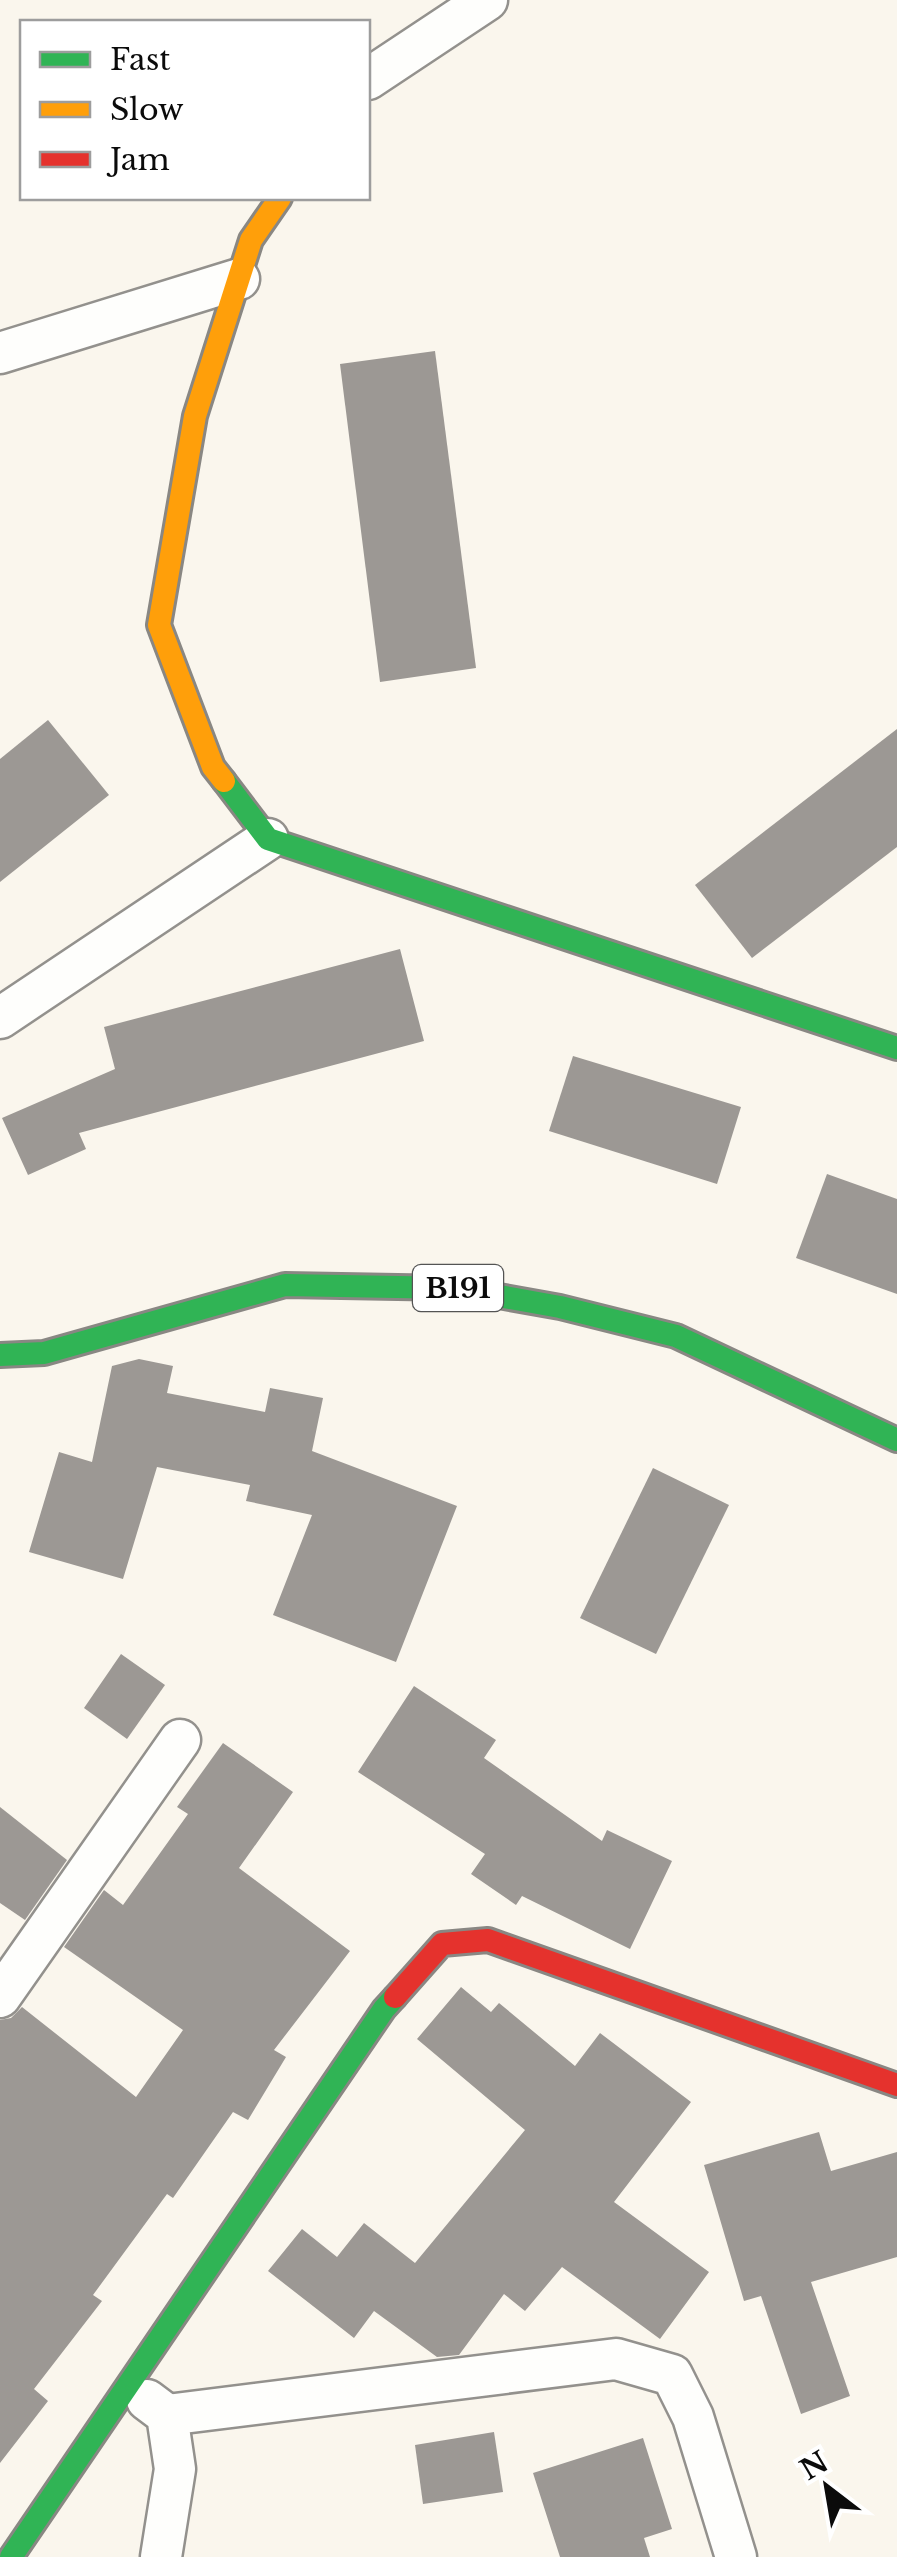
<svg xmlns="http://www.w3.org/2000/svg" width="897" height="2557" viewBox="0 0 897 2557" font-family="'Libre Baskerville',serif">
<rect width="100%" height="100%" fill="#faf6ed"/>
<g fill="#9c9894">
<path d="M 435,351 L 476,668 L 380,682 L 340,364 Z"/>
<path d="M 48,720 L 109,795 L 0,882 L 0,759 Z"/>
<path d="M 897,729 L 897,847 L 752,958 L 695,885 Z"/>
<path d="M 400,949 L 424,1041 L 79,1133 L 86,1149 L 28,1175 L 2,1118 L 115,1069 L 104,1027 Z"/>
<path d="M 573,1056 L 741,1107 L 717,1184 L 549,1131 Z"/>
<path d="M 827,1174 L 897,1199 L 897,1294 L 796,1258 Z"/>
<path d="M 139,1359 L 173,1366 L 167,1393 L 265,1412 L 270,1388 L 323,1398 L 312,1451 L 457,1506 L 396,1662 L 273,1615 L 312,1515 L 246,1501 L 250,1485 L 157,1467 L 123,1579 L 29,1552 L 59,1452 L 92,1462 L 112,1366 Z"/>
<path d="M 653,1468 L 729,1505 L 656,1654 L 580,1618 Z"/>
<path d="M 121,1654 L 165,1685 L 127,1739 L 84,1708 Z"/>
<path d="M 414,1686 L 496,1740 L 484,1758 L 602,1841 L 607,1830 L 672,1861 L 630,1949 L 522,1896 L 516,1905 L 471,1874 L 485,1854 L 358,1772 Z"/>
<path d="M 223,1743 L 293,1792 L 239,1868 L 350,1951 L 274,2050 L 286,2057 L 248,2120 L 233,2112 L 173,2198 L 167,2194 L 93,2295 L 102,2301 L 34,2389 L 48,2401 L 0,2463 L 0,2020 L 11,2018 L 22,2007 L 136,2097 L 183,2030 L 64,1947 L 104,1890 L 123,1905 L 188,1814 L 177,1807 Z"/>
<path d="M 0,1807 L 67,1860 L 25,1920 L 0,1903 Z"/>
<path d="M 461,1987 L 491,2012 L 499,2003 L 575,2066 L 600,2033 L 691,2102 L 614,2202 L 709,2272 L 660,2339 L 562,2267 L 525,2311 L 504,2294 L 459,2355 L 437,2357 L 374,2311 L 354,2338 L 268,2271 L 302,2229 L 337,2257 L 364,2223 L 415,2263 L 525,2130 L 417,2039 Z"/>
<path d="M 819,2132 L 831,2171 L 897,2152 L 897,2257 L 811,2282 L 850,2396 L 801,2414 L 761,2296 L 744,2301 L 704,2165 Z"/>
<path d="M 494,2432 L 503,2492 L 423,2504 L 415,2445 Z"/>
<path d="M 643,2438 L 672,2529 L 644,2538 L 650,2557 L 560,2557 L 533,2473 Z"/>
</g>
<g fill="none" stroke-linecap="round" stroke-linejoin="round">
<defs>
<g id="street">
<path d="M 368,79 L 487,0"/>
<path d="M 0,353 L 239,279"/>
<path d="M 0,1018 L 268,839"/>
<path d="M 0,1997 L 180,1740"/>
<path d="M 147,2400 L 167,2415 L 175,2469 L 161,2557"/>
<path d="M 167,2415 L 616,2359 L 672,2375 L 693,2417 L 736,2557"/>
</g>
<g id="fast">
<path d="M 224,781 L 268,839 L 897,1048"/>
<path d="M 0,1355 L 44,1353 L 285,1285 L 454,1288 L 560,1307 L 676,1336 L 897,1440"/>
<path d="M 11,2557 L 384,2009 L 395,1997"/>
</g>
<path id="slow" d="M 224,781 L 213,767 L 159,625 L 195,416 L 251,240 L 280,198"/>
<path id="jam" d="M 395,1997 L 442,1944 L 488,1940 L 897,2085"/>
</defs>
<use href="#street" stroke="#93918d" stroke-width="45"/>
<use href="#fast" stroke="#898783" stroke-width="28"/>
<use href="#slow" stroke="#898783" stroke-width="28"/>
<use href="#jam" stroke="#898783" stroke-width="28"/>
<use href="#street" stroke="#fefefc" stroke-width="40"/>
<use href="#fast" stroke="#30b455" stroke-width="22"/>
<use href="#slow" stroke="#ff9f0a" stroke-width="22"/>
<use href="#jam" stroke="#e5322d" stroke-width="22"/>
</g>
<g text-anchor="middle" stroke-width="10" stroke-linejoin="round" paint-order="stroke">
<rect fill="#fff" stroke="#545454" stroke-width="2.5" x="413" y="1265" width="90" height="46" rx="8"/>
<g font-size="28" font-weight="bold" fill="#0b0b0b">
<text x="458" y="1298">B191</text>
</g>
</g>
<rect x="20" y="20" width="350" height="180" fill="#ffffff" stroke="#9d9d9d" stroke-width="2.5"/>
<rect x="40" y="52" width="50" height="15" fill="#30b455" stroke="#9d9d9d" stroke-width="2.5"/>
<text x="110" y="70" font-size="30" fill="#0b0b0b">Fast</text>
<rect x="40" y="102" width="50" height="15" fill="#ff9f0a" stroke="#9d9d9d" stroke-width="2.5"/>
<text x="110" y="120" font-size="30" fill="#0b0b0b">Slow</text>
<rect x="40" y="152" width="50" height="15" fill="#e5322d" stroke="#9d9d9d" stroke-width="2.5"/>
<text x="110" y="170" font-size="30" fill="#0b0b0b">Jam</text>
<g transform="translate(827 2487) rotate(329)" stroke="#ffffff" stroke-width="8" paint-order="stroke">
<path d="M0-8L18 38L0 25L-18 38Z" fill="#0b0b0b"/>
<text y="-15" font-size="28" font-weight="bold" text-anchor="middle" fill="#0b0b0b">N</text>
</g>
</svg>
